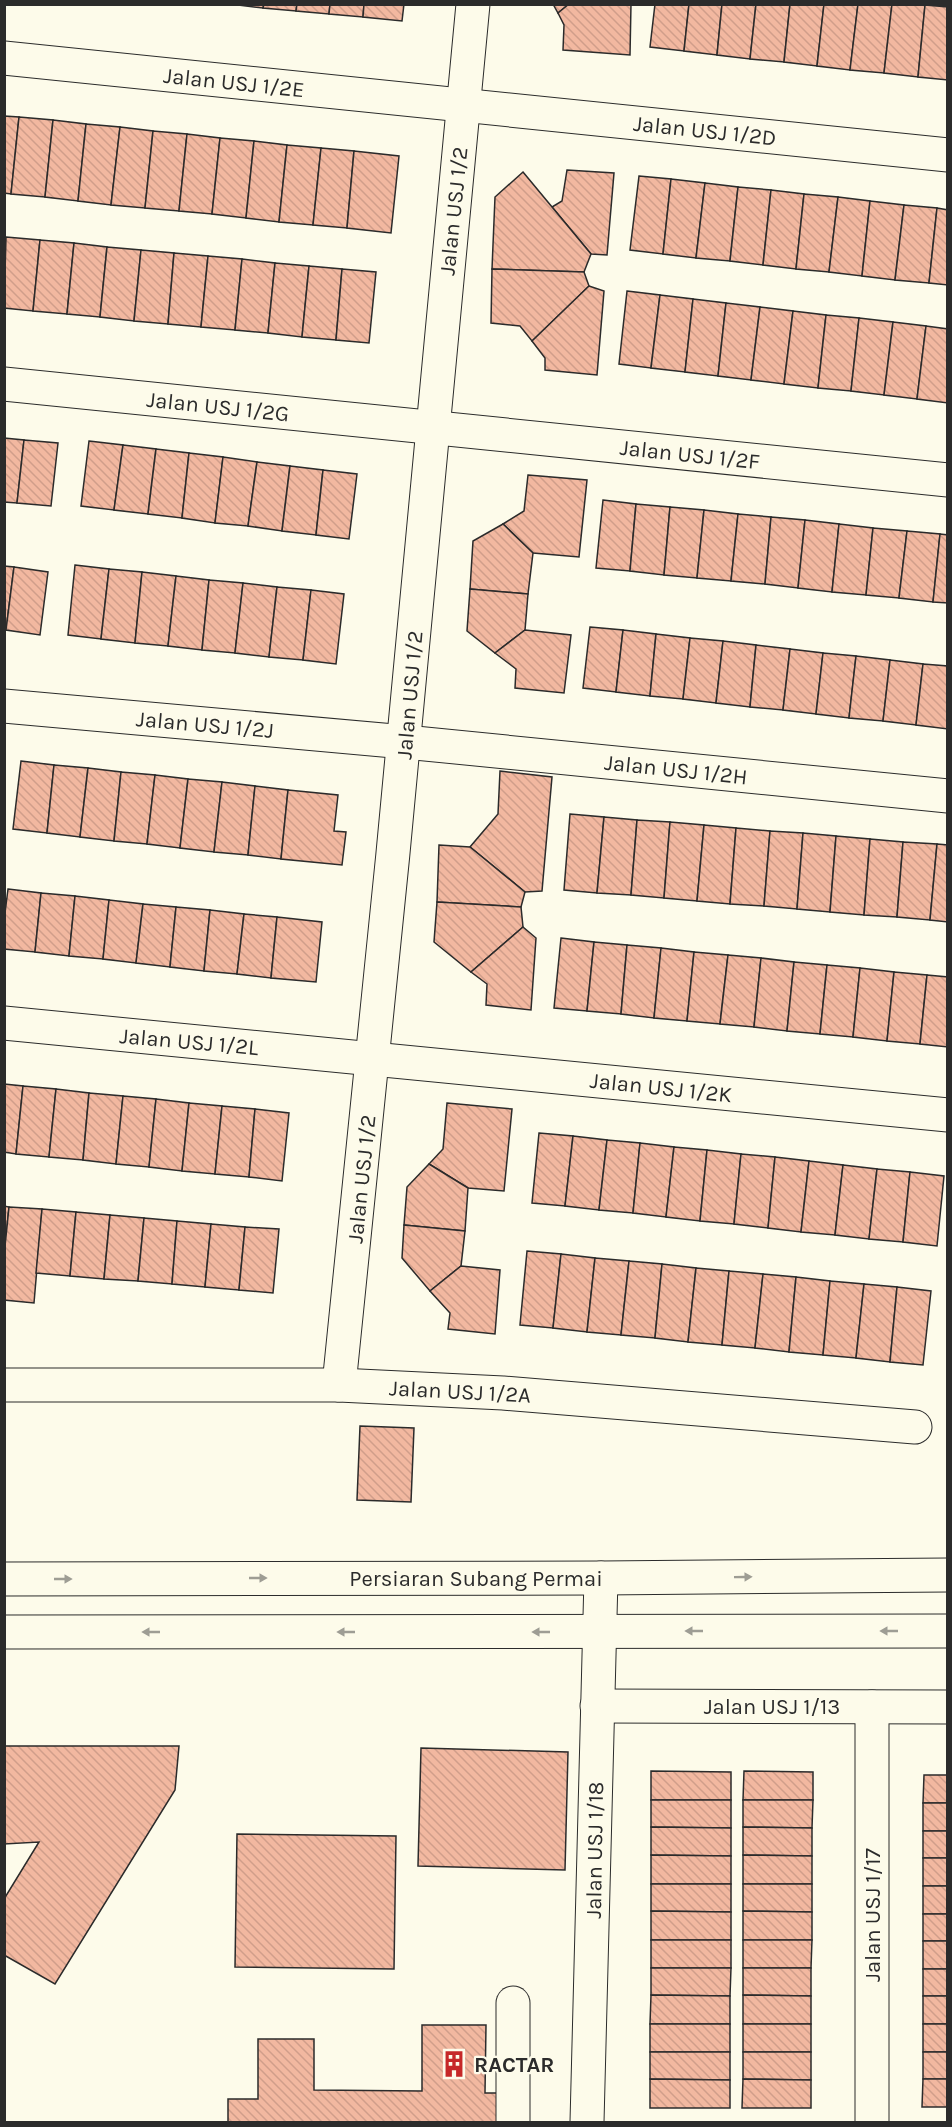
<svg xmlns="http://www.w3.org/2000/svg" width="952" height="2127" viewBox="0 0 952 2127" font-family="Karla,sans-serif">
<defs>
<pattern id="building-back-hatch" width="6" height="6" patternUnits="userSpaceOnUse" patternTransform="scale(1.5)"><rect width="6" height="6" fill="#f2b8a0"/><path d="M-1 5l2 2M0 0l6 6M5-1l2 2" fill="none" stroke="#d09e8a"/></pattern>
</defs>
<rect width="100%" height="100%" fill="#fdfbea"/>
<g fill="url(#building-back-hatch)" stroke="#2b2b2b" stroke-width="1.5">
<path d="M 230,4 L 264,4 L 263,8 Z"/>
<path d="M 264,4 L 297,4 L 296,11 L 263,8 Z"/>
<path d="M 297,4 L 330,4 L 329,14 L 296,11 Z"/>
<path d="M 330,4 L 364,4 L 363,17 L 329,14 Z"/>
<path d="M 364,4 L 404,4 L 402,21 L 363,17 Z"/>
<path d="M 553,4 L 569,4 L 558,13 Z"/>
<path d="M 569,4 L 631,4 L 630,55 L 563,50 L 564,25 L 558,13 Z"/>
<path d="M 655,4 L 689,4 L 684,51 L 650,47 Z"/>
<path d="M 689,4 L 722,4 L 717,55 L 684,51 Z"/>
<path d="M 722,4 L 756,4 L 750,59 L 717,55 Z"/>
<path d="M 756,4 L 790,4 L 784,62 L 750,59 Z"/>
<path d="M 790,4 L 824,4 L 817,66 L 784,62 Z"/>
<path d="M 824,4 L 858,4 L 850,70 L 817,66 Z"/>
<path d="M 858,4 L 892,4 L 884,73 L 850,70 Z"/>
<path d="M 892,4 L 925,5 L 918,77 L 884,73 Z"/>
<path d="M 925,5 L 948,7 L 948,80 L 918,77 Z"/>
<path d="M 4,116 L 19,117 L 11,194 L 4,193 Z"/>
<path d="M 19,117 L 53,120 L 45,197 L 11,194 Z"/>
<path d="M 53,120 L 86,124 L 78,201 L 45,197 Z"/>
<path d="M 86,124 L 120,127 L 111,205 L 78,201 Z"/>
<path d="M 120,127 L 153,131 L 145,208 L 111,205 Z"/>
<path d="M 153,131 L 187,134 L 179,211 L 145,208 Z"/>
<path d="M 187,134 L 220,138 L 212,214 L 179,211 Z"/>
<path d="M 220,138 L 254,141 L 246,218 L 212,214 Z"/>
<path d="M 254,141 L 287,145 L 279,222 L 246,218 Z"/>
<path d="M 287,145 L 321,148 L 313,225 L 279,222 Z"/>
<path d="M 321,148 L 354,151 L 347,228 L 313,225 Z"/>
<path d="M 354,151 L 399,156 L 391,233 L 347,228 Z"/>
<path d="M 567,170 L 614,173 L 607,255 L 591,254 L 552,207 L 562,201 Z"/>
<path d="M 523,172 L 591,254 L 584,272 L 492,269 L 495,197 Z"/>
<path d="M 639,176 L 671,179 L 663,254 L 630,250 Z"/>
<path d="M 671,179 L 705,183 L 696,258 L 663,254 Z"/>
<path d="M 705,183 L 738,187 L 730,261 L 696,258 Z"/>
<path d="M 738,187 L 771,190 L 763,265 L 730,261 Z"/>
<path d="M 771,190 L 804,194 L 796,269 L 763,265 Z"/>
<path d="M 804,194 L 838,197 L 829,272 L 796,269 Z"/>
<path d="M 838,197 L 870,201 L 862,276 L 829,272 Z"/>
<path d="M 870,201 L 904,205 L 895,280 L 862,276 Z"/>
<path d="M 904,205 L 937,208 L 929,283 L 895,280 Z"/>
<path d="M 937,208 L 948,210 L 948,285 L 929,283 Z"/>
<path d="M 6,237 L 40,240 L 33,311 L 4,308 Z"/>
<path d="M 40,240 L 74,243 L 67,314 L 33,311 Z"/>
<path d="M 74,243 L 107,247 L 100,317 L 67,314 Z"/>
<path d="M 107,247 L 141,250 L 134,321 L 100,317 Z"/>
<path d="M 141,250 L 174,253 L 168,324 L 134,321 Z"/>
<path d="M 174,253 L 208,256 L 201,327 L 168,324 Z"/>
<path d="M 208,256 L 242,259 L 235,330 L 201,327 Z"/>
<path d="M 242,259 L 275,263 L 268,333 L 235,330 Z"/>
<path d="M 275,263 L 309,266 L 302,337 L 268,333 Z"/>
<path d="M 309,266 L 342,269 L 336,340 L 302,337 Z"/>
<path d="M 342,269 L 376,272 L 369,343 L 336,340 Z"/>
<path d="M 492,269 L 584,272 L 589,286 L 532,341 L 520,326 L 491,323 Z"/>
<path d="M 589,286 L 604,291 L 597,375 L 545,370 L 545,358 L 532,341 Z"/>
<path d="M 627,291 L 660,295 L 651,368 L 619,364 Z"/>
<path d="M 660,295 L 693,299 L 685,372 L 651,368 Z"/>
<path d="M 693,299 L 726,303 L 718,376 L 685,372 Z"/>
<path d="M 726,303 L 760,307 L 751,380 L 718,376 Z"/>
<path d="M 760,307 L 793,311 L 784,384 L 751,380 Z"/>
<path d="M 793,311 L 826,315 L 818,388 L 784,384 Z"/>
<path d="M 826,315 L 859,318 L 851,391 L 818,388 Z"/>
<path d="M 859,318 L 893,322 L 884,395 L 851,391 Z"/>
<path d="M 893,322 L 926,326 L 917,399 L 884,395 Z"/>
<path d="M 926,326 L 948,329 L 948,403 L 917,399 Z"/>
<path d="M 4,438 L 24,440 L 17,503 L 4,502 Z"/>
<path d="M 24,440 L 58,443 L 51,506 L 17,503 Z"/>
<path d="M 89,441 L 123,445 L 114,510 L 81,506 Z"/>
<path d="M 123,445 L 156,449 L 148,514 L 114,510 Z"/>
<path d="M 156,449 L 189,453 L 182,518 L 148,514 Z"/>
<path d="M 189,453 L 223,457 L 215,523 L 182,518 Z"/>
<path d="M 223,457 L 257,462 L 248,526 L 215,523 Z"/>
<path d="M 257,462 L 290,466 L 282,531 L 248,526 Z"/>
<path d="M 290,466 L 323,470 L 316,535 L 282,531 Z"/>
<path d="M 323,470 L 357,474 L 349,539 L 316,535 Z"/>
<path d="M 528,475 L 587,480 L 579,557 L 533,553 L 503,524 L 524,511 Z"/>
<path d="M 603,500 L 636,504 L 630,571 L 596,568 Z"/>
<path d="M 636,504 L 670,507 L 664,575 L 630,571 Z"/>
<path d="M 670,507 L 704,510 L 697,578 L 664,575 Z"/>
<path d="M 704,510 L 738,514 L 731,581 L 697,578 Z"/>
<path d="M 738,514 L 771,517 L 765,584 L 731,581 Z"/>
<path d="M 771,517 L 805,520 L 798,588 L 765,584 Z"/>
<path d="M 805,520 L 839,524 L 832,592 L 798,588 Z"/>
<path d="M 503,524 L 533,553 L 528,594 L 470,589 L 473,541 Z"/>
<path d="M 839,524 L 873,528 L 866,595 L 832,592 Z"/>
<path d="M 873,528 L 907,531 L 899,598 L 866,595 Z"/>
<path d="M 907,531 L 940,534 L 933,602 L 899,598 Z"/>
<path d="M 940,534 L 948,535 L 948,603 L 933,602 Z"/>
<path d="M 75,565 L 109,569 L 101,639 L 68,635 Z"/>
<path d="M 4,566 L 14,567 L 6,630 L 4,630 Z"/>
<path d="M 14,567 L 48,572 L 40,635 L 6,630 Z"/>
<path d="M 109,569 L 142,572 L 135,643 L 101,639 Z"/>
<path d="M 142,572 L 176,576 L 168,646 L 135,643 Z"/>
<path d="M 176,576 L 209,580 L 202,650 L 168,646 Z"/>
<path d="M 209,580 L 243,583 L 235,653 L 202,650 Z"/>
<path d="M 243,583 L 277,587 L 269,657 L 235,653 Z"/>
<path d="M 277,587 L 311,590 L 303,660 L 269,657 Z"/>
<path d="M 470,589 L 528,594 L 525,630 L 495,653 L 467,631 Z"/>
<path d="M 311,590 L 344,594 L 336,664 L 303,660 Z"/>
<path d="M 590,627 L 623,630 L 616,692 L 583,688 Z"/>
<path d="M 525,630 L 571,635 L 564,693 L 515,688 L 516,669 L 495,653 Z"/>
<path d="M 623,630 L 656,634 L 650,696 L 616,692 Z"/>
<path d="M 656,634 L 690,638 L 683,699 L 650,696 Z"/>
<path d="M 690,638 L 723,641 L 716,703 L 683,699 Z"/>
<path d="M 723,641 L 756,645 L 750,707 L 716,703 Z"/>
<path d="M 756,645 L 790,649 L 783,710 L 750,707 Z"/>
<path d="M 790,649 L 823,653 L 816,714 L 783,710 Z"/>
<path d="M 823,653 L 856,656 L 849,718 L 816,714 Z"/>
<path d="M 856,656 L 890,660 L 883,721 L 849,718 Z"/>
<path d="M 890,660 L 923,664 L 916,725 L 883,721 Z"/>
<path d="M 923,664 L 948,666 L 948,729 L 916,725 Z"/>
<path d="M 21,761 L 54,765 L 47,833 L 13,829 Z"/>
<path d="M 54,765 L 88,768 L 80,837 L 47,833 Z"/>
<path d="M 88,768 L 121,772 L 114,841 L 80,837 Z"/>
<path d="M 500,771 L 552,777 L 542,891 L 525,892 L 470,847 L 498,814 Z"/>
<path d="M 121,772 L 155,775 L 147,844 L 114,841 Z"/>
<path d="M 155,775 L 188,779 L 180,848 L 147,844 Z"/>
<path d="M 188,779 L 222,782 L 214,852 L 180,848 Z"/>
<path d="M 222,782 L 255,786 L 248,855 L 214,852 Z"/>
<path d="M 255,786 L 288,790 L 281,859 L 248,855 Z"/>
<path d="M 288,790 L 338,795 L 334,831 L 346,832 L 342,865 L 281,859 Z"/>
<path d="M 570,814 L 604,817 L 597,893 L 564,890 Z"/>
<path d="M 604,817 L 637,820 L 631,895 L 597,893 Z"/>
<path d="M 637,820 L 670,822 L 664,898 L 631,895 Z"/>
<path d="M 670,822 L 704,825 L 697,901 L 664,898 Z"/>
<path d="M 704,825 L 736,828 L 730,904 L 697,901 Z"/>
<path d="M 736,828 L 770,831 L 764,906 L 730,904 Z"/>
<path d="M 770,831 L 803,833 L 797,909 L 764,906 Z"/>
<path d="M 803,833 L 836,836 L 830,912 L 797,909 Z"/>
<path d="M 836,836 L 870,839 L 864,915 L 830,912 Z"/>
<path d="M 870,839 L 903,842 L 897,917 L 864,915 Z"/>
<path d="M 903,842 L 937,844 L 930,920 L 897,917 Z"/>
<path d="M 937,844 L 948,845 L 948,922 L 930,920 Z"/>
<path d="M 439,845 L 470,847 L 525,892 L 521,907 L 437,902 Z"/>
<path d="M 8,889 L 41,893 L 35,952 L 4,949 L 4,921 Z"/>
<path d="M 41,893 L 75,896 L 69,956 L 35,952 Z"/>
<path d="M 75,896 L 109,900 L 103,959 L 69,956 Z"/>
<path d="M 109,900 L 143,904 L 136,963 L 103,959 Z"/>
<path d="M 437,902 L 521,907 L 523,927 L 471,972 L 434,942 Z"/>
<path d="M 143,904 L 176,907 L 170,967 L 136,963 Z"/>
<path d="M 176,907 L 210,910 L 204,971 L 170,967 Z"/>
<path d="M 210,910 L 244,914 L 237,974 L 204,971 Z"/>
<path d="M 244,914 L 277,917 L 271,978 L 237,974 Z"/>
<path d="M 277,917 L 322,922 L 316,982 L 271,978 Z"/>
<path d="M 523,927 L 536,938 L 531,1010 L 486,1005 L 487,984 L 471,972 Z"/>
<path d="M 561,938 L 594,942 L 587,1011 L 554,1008 Z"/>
<path d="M 594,942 L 627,945 L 621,1014 L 587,1011 Z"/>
<path d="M 627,945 L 661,948 L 654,1018 L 621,1014 Z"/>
<path d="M 661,948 L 694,952 L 687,1021 L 654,1018 Z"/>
<path d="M 694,952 L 728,955 L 720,1024 L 687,1021 Z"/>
<path d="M 728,955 L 761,958 L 754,1027 L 720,1024 Z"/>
<path d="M 761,958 L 794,962 L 787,1031 L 754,1027 Z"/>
<path d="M 794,962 L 827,965 L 820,1034 L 787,1031 Z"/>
<path d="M 827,965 L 860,968 L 853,1037 L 820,1034 Z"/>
<path d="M 860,968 L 894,972 L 887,1041 L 853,1037 Z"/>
<path d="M 894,972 L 927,975 L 920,1044 L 887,1041 Z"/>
<path d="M 927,975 L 948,977 L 948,1047 L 920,1044 Z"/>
<path d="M 4,1084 L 23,1086 L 16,1154 L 4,1152 Z"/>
<path d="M 23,1086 L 56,1089 L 49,1157 L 16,1154 Z"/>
<path d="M 56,1089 L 89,1093 L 83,1160 L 49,1157 Z"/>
<path d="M 89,1093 L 123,1096 L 116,1164 L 83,1160 Z"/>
<path d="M 123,1096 L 156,1099 L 149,1167 L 116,1164 Z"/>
<path d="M 156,1099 L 189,1103 L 182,1171 L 149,1167 Z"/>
<path d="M 189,1103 L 222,1106 L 215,1174 L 182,1171 Z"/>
<path d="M 447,1103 L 512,1109 L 504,1191 L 468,1188 L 429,1164 L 443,1149 Z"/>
<path d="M 222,1106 L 255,1109 L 249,1177 L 215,1174 Z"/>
<path d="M 255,1109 L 289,1113 L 282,1181 L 249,1177 Z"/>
<path d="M 539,1133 L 573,1136 L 565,1206 L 532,1203 Z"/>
<path d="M 573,1136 L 607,1140 L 599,1210 L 565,1206 Z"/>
<path d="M 607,1140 L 640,1143 L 633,1213 L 599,1210 Z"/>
<path d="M 640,1143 L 674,1147 L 666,1217 L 633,1213 Z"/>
<path d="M 674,1147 L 707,1150 L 700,1221 L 666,1217 Z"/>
<path d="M 707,1150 L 741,1154 L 734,1224 L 700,1221 Z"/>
<path d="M 741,1154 L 775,1157 L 768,1228 L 734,1224 Z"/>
<path d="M 775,1157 L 809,1161 L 801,1232 L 768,1228 Z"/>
<path d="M 809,1161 L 843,1165 L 835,1235 L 801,1232 Z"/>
<path d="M 429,1164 L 468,1188 L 465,1231 L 404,1225 L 407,1187 Z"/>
<path d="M 843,1165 L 877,1169 L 869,1239 L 835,1235 Z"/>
<path d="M 877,1169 L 910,1172 L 903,1242 L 869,1239 Z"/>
<path d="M 910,1172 L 944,1176 L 937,1246 L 903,1242 Z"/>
<path d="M 4,1206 L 9,1207 L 4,1256 Z"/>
<path d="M 9,1207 L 42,1209 L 34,1303 L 4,1300 L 4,1256 Z"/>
<path d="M 42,1209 L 76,1212 L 70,1276 L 36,1273 Z"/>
<path d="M 76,1212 L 110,1215 L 104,1279 L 70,1276 Z"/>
<path d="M 110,1215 L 144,1218 L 138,1281 L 104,1279 Z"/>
<path d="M 144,1218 L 177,1221 L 172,1284 L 138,1281 Z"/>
<path d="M 177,1221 L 211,1224 L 205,1287 L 172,1284 Z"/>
<path d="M 211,1224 L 245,1227 L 239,1290 L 205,1287 Z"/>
<path d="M 404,1225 L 465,1231 L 461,1266 L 430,1291 L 402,1258 Z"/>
<path d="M 245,1227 L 279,1229 L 273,1293 L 239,1290 Z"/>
<path d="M 527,1251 L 561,1254 L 553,1328 L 520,1325 Z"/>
<path d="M 561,1254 L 595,1258 L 587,1332 L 553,1328 Z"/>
<path d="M 595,1258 L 629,1261 L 621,1335 L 587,1332 Z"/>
<path d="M 629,1261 L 662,1264 L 655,1338 L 621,1335 Z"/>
<path d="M 662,1264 L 696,1268 L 688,1342 L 655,1338 Z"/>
<path d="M 461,1266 L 500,1270 L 495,1334 L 448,1329 L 450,1313 L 430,1291 Z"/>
<path d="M 696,1268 L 729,1271 L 722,1345 L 688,1342 Z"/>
<path d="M 729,1271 L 763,1274 L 755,1348 L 722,1345 Z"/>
<path d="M 763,1274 L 796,1277 L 789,1352 L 755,1348 Z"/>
<path d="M 796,1277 L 830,1281 L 823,1355 L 789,1352 Z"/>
<path d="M 830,1281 L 864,1284 L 856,1358 L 823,1355 Z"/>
<path d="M 864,1284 L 897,1287 L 890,1362 L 856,1358 Z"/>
<path d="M 897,1287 L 931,1291 L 923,1365 L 890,1362 Z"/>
<path d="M 360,1426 L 414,1428 L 411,1502 L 357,1500 Z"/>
<path d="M 4,1746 L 179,1746 L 175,1790 L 55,1984 L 4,1955 L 4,1899 L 39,1842 L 4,1844 Z"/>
<path d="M 421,1748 L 568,1752 L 565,1870 L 418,1866 Z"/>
<path d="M 651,1771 L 731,1772 L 731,1800 L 651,1800 Z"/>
<path d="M 744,1771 L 813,1772 L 813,1800 L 743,1800 Z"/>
<path d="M 924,1775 L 948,1775 L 948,1803 L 923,1803 Z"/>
<path d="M 651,1800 L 731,1800 L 731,1828 L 651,1827 Z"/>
<path d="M 743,1800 L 813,1800 L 812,1828 L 743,1827 Z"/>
<rect x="923" y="1803" width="25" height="28"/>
<path d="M 651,1827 L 731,1828 L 731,1856 L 651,1855 Z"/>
<path d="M 743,1827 L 812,1828 L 812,1856 L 743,1855 Z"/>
<rect x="923" y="1831" width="25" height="27"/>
<path d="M 237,1834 L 396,1836 L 394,1969 L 235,1967 Z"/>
<path d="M 651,1855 L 731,1856 L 731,1884 L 651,1884 Z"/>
<path d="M 743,1855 L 812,1856 L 812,1884 L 743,1884 Z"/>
<rect x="923" y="1858" width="25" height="28"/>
<path d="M 651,1884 L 731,1884 L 731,1912 L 651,1911 Z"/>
<path d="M 743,1884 L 812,1884 L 812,1912 L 743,1911 Z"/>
<rect x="923" y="1886" width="25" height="28"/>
<path d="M 651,1911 L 731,1912 L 731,1940 L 651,1940 Z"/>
<path d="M 743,1911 L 812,1912 L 812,1940 L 743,1940 Z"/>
<rect x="923" y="1914" width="25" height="27"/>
<rect x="651" y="1940" width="80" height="28"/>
<path d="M 743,1940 L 812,1940 L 811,1968 L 743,1968 Z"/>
<rect x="923" y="1941" width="25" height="28"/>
<path d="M 651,1968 L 731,1968 L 730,1996 L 651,1995 Z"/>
<path d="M 743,1968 L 811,1968 L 811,1996 L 743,1995 Z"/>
<rect x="923" y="1969" width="25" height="27"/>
<path d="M 651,1995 L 730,1996 L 730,2024 L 650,2024 Z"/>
<path d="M 743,1995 L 811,1996 L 811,2024 L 743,2024 Z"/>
<rect x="923" y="1996" width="25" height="28"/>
<rect x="650" y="2024" width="80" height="28"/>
<rect x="743" y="2024" width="68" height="28"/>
<rect x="923" y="2024" width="25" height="28"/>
<path d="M 422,2025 L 486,2025 L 485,2093 L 508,2093 L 508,2122 L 228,2122 L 228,2099 L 258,2099 L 258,2039 L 314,2039 L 314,2090 L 422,2091 Z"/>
<path d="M 650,2052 L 730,2052 L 730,2080 L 650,2079 Z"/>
<path d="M 743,2052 L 811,2052 L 811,2080 L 743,2079 Z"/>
<rect x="923" y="2052" width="25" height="27"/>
<path d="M 650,2079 L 730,2080 L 730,2108 L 650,2108 Z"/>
<path d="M 743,2079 L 811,2080 L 811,2108 L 742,2108 Z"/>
<path d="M 923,2079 L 948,2079 L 948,2107 L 922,2107 Z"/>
</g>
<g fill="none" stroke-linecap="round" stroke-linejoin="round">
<defs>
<g id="minor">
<path d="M 4,58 L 948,155"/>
<path d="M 4,384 L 948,480"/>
<path d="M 4,706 L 405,742 L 948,796"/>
<path d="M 4,1023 L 948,1115"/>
<path d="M 4,1385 L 339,1385 L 503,1393 L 915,1427"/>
<path d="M 339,1385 C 388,925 430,465 473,4"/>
<path d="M 597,1706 L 948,1707"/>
<path d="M 872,1707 L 872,2122"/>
<path d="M 513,2122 L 513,2003"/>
<path d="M 587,2122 L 601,1578"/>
</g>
<g id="major">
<path d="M 4,1579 L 601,1578 L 948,1575"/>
<path d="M 4,1632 L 948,1631"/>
</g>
</defs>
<use href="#minor" stroke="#2b2b2b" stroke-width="35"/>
<use href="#major" stroke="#2b2b2b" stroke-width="35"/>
<use href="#minor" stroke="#fdfbea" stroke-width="33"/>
<use href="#major" stroke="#fdfbea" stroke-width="33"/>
</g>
<defs><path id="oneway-solid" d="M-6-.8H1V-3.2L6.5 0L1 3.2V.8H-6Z" transform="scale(1.5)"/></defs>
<g fill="#9e9d94">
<use href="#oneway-solid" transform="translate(743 1577) rotate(-1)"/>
<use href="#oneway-solid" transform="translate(258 1578)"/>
<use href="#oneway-solid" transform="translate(63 1579)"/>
<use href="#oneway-solid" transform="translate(694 1631) rotate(180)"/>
<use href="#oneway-solid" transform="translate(889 1631) rotate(180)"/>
<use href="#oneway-solid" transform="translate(151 1632) rotate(180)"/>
<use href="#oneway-solid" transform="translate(346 1632) rotate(180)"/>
<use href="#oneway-solid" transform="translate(541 1632) rotate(180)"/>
</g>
<defs>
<symbol id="building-bare" viewBox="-9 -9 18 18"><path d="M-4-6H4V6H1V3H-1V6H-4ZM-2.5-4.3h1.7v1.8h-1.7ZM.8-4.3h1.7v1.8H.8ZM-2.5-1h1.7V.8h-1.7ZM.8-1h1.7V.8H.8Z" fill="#c62828" stroke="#fdfbea" stroke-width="2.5" paint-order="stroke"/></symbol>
</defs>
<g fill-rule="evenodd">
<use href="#building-bare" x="435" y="2045" width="38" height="38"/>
</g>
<g text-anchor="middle" stroke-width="4.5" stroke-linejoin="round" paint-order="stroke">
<g font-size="22" fill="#2b2b2b" stroke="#fdfbea">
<text transform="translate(234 82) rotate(6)" y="8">Jalan USJ 1/2E</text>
<text transform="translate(705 130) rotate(6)" y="8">Jalan USJ 1/2D</text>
<text transform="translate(453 211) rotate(-84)" y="8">Jalan USJ 1/2</text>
<text transform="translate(218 406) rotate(6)" y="8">Jalan USJ 1/2G</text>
<text transform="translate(690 454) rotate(6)" y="8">Jalan USJ 1/2F</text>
<text transform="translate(409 695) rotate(-85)" y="8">Jalan USJ 1/2</text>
<text transform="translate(205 724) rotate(5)" y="8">Jalan USJ 1/2J</text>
<text transform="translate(676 769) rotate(6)" y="8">Jalan USJ 1/2H</text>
<text transform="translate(189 1041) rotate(5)" y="8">Jalan USJ 1/2L</text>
<text transform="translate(661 1087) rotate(6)" y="8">Jalan USJ 1/2K</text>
<text transform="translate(361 1179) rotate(-84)" y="8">Jalan USJ 1/2</text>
<text transform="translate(460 1391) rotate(3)" y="8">Jalan USJ 1/2A</text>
<text x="476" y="1586">Persiaran Subang Permai</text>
<text x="772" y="1714">Jalan USJ 1/13</text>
<text transform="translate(594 1850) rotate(-89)" y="8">Jalan USJ 1/18</text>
<text transform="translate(872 1915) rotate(-90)" y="8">Jalan USJ 1/17</text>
</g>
<g font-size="22" font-weight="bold" fill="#2b2b2b" stroke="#fdfbea" text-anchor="start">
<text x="474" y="2072">RACTAR</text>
</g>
</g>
<rect width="952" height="2127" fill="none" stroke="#2b2b2b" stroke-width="12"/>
</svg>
